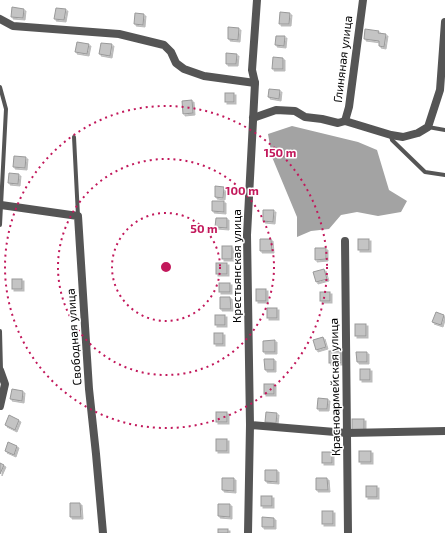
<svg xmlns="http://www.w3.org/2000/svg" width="445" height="533" viewBox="0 0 445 533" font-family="'Exo 2',sans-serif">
<defs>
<filter id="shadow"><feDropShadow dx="2" dy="2" stdDeviation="0" flood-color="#0004"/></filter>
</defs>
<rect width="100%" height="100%" fill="#fff"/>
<path fill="#a3a3a3" d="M 292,126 L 358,142 L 377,150 L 389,190 L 407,201 L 401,212 L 378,216 L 357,212 L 341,215 L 329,229 L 311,231 L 297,237 L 297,217 L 272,157 L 268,134 Z"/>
<g fill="#c4c4c4" stroke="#999" filter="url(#shadow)">
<path d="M 12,7 L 24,9 L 23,18 L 11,17 Z"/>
<path d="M 56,8 L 66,9 L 64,20 L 54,19 Z"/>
<path d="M 280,12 L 290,13 L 289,24 L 279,24 Z"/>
<path d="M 135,13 L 144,14 L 143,25 L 134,24 Z"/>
<path d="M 228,27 L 239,28 L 238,40 L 228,39 Z"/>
<path d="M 365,29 L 379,31 L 378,33 L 386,34 L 384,47 L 379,46 L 379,41 L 364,39 Z"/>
<path d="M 276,36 L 285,36 L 284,46 L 275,45 Z"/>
<path d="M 77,42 L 89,44 L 87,54 L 75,52 Z"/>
<path d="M 101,43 L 112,44 L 110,56 L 99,54 Z"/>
<path d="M 226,53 L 237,54 L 236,64 L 226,64 Z"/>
<path d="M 273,57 L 283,58 L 283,69 L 272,69 Z"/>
<path d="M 269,89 L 280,90 L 279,99 L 268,97 Z"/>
<rect x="225" y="93" width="9" height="9"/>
<path d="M 192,100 L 193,113 L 183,114 L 182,101 Z"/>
<path d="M 14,156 L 26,157 L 25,168 L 13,167 Z"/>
<path d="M 9,173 L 19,174 L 18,184 L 8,183 Z"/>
<path d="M 215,186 L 224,187 L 223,198 L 215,197 Z"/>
<path d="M 212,201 L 224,201 L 224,212 L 212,211 Z"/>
<path d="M 263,210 L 274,210 L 273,222 L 263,221 Z"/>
<path d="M 216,218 L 227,218 L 227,228 L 215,227 Z"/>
<path d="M 260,239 L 271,239 L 272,251 L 260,251 Z"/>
<rect x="358" y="239" width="11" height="11"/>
<rect x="222" y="246" width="10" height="13"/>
<path d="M 315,248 L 326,248 L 326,259 L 315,260 Z"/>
<rect x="216" y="263" width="11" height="11"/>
<path d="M 324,269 L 327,279 L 316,282 L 313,272 Z"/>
<rect x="12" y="279" width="10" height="10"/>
<rect x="219" y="283" width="11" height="9"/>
<rect x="256" y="289" width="10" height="12"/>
<rect x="320" y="292" width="10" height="9"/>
<path d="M 220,297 L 230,297 L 231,309 L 220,309 Z"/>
<rect x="267" y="308" width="10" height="10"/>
<path d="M 436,312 L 444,315 L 441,325 L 432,322 Z"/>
<rect x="215" y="315" width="10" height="10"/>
<rect x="355" y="324" width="11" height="12"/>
<rect x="214" y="333" width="9" height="11"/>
<path d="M 323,337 L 326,347 L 316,350 L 313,340 Z"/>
<path d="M 275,340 L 275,352 L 263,352 L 263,341 Z"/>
<rect x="329" y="351" width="12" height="12"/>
<path d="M 356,352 L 367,352 L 367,362 L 357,362 Z"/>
<path d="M 264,359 L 274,359 L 274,370 L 265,370 Z"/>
<rect x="360" y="369" width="10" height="11"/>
<rect x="264" y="384" width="10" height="10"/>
<path d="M 12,389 L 23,391 L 22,401 L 10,399 Z"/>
<path d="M 318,398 L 328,399 L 327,409 L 317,409 Z"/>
<rect x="216" y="412" width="11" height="10"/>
<path d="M 266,412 L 277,413 L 276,423 L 265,422 Z"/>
<path d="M 9,415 L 19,420 L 15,430 L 5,425 Z"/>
<rect x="352" y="419" width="12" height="11"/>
<rect x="216" y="439" width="11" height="12"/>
<path d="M 8,442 L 17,446 L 14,455 L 5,451 Z"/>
<rect x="359" y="451" width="12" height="11"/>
<rect x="322" y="452" width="10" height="11"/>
<path d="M 0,463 L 4,465 L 0,474 Z"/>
<path d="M 265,470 L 277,470 L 277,482 L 265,481 Z"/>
<path d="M 222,478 L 234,478 L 234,491 L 222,490 Z"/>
<path d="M 316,478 L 327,478 L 328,490 L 316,490 Z"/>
<rect x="366" y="486" width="11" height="11"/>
<rect x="261" y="496" width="11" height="10"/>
<path d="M 70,503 L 80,503 L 81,517 L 70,517 Z"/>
<path d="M 218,504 L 230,504 L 230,517 L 218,516 Z"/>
<rect x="322" y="511" width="11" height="13"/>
<path d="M 262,517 L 274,518 L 274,527 L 262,527 Z"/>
<rect x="218" y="529" width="10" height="4"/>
</g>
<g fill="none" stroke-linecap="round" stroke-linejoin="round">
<g stroke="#555" stroke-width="4">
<path d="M 0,87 L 6,109 L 0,225"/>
<path d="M 428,127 L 445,130"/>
<path d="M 391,135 L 392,140 L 425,172 L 445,175"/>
<path d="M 74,137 L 78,216"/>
<path d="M 0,331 L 1,370"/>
</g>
<g stroke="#555" stroke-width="8">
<path d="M 0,19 L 13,26 L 119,34 L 164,45 L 171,52 L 176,63 L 184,69 L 204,76 L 255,83"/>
<path d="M 253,118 L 276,110 L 295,111 L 305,117 L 322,119 L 338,123 L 345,121 L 391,135 L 403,137 L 418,133 L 428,127 L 440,90 L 445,22"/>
<path d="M 345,121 L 349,107 L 363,0"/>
<path d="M 1,205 L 78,216 L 89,389 L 96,454 L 103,533"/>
<path d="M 345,241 L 348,533"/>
<path d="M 0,370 L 5,384 L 0,406"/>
<path d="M 250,425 L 347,433 L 445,431"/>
<path d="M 248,533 L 250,425 L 247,235 L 255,83 L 252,70 L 257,0"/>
</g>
</g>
<g fill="none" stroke="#c2185b" stroke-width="2" stroke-dasharray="2 4">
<circle cx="166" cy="267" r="54"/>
<circle cx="166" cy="267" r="108"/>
<circle cx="166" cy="267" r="161"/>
</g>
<g text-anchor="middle" stroke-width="3" stroke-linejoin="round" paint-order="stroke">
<g font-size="12" fill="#000" stroke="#fff">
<text transform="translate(343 59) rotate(-83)" y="4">Глиняная улица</text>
<text transform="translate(237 266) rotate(-90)" y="4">Крестьянская улица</text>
<text transform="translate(74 337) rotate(-94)" y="4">Свободная улица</text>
<text transform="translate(335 387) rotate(-91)" y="4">Красноармейская улица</text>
</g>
</g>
<circle cx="166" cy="267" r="6" fill="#c2185b" stroke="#fff" stroke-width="2"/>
<g font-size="12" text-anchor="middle" font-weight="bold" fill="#c2185b" stroke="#fff" stroke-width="3" stroke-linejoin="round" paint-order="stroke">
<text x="280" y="157">150 m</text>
<text x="242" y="195">100 m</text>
<text x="204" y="233">50 m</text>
</g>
</svg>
